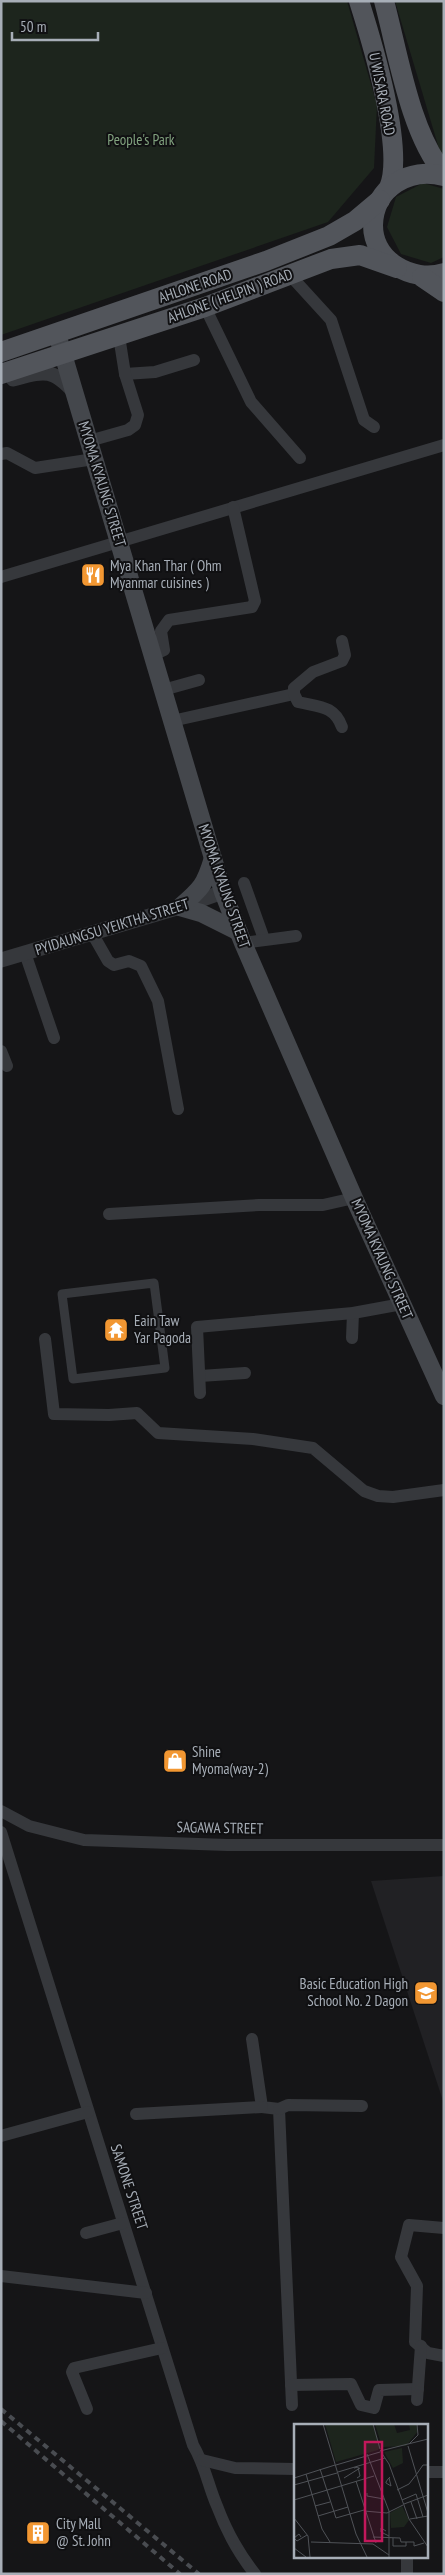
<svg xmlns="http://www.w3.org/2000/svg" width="445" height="2575" viewBox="0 0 445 2575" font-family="'PT Sans Narrow',sans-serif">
<rect width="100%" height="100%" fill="#151517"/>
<path fill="#212124" d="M 444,1876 L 444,2104 L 371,1881 Z"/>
<g fill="#1d251d">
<path d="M 1,1 L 347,1 L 377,105 L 374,168 L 328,222 L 1,335 Z"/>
<path d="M 395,1 L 444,1 L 444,156 L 440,152 Z"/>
<path d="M 423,183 L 444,189 L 444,257 L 431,263 L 401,254 L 387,227 L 396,197 Z"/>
</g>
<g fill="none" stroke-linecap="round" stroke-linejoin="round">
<path stroke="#36383c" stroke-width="9" d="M 154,1283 L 165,1368 L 73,1379 L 62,1294 Z"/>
<g stroke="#36383c" stroke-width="12">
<path d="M 289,274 L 331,320 L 364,420 L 374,427"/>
<path d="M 205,307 L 251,402 L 300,458"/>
<path d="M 125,374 L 155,372 L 194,360"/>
<path d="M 89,441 L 128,430 L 135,425 L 138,415 L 125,374 L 119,336"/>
<path d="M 1,454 L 7,453 L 35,468 L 94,459"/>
<path d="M 1,577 L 444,445"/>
<path d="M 153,655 L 164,650 L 161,631 L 169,620 L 252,607 L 255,601 L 233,507"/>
<path d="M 163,690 L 199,680"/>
<path d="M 172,721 L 294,694"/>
<path d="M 342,727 C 334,705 318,707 298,702 L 294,694 L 294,688 L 313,672 L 342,661 L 345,655 L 342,641"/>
<path d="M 244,883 L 264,939"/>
<path d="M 92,933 L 108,961 L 114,965 L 129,961 L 141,966 L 158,1001 L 178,1109"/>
<path d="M 243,943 L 296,936"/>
<path d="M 25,953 L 54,1038"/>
<path d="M 1,1051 L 7,1066"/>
<path d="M 109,1214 L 259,1205 L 323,1205 L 354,1198"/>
<path d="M 352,1338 L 353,1313"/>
<path d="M 45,1339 L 54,1414 L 109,1415 L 137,1413 L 158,1433 L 253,1439 L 313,1448 L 364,1491 L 378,1496 L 393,1497 L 444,1490"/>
<path d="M 200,1376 L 245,1373"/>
<path d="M 200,1393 L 197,1327 L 353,1313 L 402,1304"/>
<path d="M 1,1811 L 29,1826 L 84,1840 L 227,1845 L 444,1845"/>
<path d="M 1,1832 L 193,2445 C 205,2465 208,2485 217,2506 C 226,2530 239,2554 255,2574"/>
<path d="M 252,2039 L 262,2107 L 279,2109 L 292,2405"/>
<path d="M 279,2109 L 288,2105 L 362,2106"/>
<path d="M 136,2114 L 262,2107"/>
<path d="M 1,2136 L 88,2112"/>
<path d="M 444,2228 L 409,2225 L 401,2257 L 417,2286 L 415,2342 L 428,2353 L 444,2356"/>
<path d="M 86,2233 L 123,2223"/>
<path d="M 1,2276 L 146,2293"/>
<path d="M 291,2385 L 351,2384 L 361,2405 L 374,2408 L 379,2390 L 418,2389"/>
<path d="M 417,2400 L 421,2346"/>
<path d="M 87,2409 L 72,2372 L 74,2368 L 162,2348"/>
<path d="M 202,2460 L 235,2468 L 295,2469"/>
<path d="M 426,2472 L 444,2472"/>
<path d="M 407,2574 L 407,2556"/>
</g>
<g stroke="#36383c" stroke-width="15">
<path d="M 13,379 C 44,371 52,367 75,393"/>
<path d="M 1,960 L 180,907 L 223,892"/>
</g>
<g stroke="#44474c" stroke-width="18">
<path d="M 57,334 L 223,892 L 243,943 L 354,1198 L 444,1396"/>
<path d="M 180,907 L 201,913 L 239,932"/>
<path d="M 180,907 C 201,889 205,885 213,858"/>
</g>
<g stroke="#52555b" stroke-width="20">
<path d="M 359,1 C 372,42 405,150 389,188"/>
<path d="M 384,1 C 398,53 410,133 444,173"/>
<path d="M 444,176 C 410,167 374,187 373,225 C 373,261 412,283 444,273"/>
<path d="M 422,277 L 444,292"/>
<path d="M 1,352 L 266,261 L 329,236 L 355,221 L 380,200"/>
<path d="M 1,374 L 205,307 L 331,259 L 360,255 L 397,268"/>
</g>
<g stroke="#494c51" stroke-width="4" stroke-dasharray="6 5" stroke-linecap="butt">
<path d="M 1,2409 L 199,2574"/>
<path d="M 1,2421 L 180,2574"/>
</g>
</g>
<defs>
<symbol id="restaurant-square" viewBox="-11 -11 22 22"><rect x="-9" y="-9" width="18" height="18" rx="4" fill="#f29732" stroke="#101012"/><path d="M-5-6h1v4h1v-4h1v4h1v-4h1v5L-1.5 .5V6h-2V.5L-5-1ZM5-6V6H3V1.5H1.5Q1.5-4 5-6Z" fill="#fff"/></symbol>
<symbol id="temple-square" viewBox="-11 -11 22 22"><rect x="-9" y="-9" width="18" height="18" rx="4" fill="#f29732" stroke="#101012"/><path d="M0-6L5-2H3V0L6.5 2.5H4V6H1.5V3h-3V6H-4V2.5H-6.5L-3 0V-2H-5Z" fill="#fff"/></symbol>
<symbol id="shop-square" viewBox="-11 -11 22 22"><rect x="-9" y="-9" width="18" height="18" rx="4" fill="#f29732" stroke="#101012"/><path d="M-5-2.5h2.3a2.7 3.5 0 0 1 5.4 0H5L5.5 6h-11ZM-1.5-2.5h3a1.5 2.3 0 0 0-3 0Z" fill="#fff"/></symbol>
<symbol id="school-square" viewBox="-11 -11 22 22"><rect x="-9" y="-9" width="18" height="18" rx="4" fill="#f29732" stroke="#101012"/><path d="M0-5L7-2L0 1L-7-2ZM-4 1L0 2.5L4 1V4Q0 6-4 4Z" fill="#fff"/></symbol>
<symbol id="building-square" viewBox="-11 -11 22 22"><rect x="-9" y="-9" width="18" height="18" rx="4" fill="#f29732" stroke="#101012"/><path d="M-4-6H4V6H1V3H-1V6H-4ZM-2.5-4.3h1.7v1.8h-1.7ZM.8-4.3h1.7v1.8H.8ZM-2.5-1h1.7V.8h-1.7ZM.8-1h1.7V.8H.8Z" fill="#fff"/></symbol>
</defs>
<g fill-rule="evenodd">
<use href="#restaurant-square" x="79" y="561" width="28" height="28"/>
<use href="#temple-square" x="102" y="1316" width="28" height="28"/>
<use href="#shop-square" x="161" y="1747" width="28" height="28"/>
<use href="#school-square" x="412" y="1979" width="28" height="28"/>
<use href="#building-square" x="24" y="2519" width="28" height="28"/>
</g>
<g text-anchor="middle" stroke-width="4" stroke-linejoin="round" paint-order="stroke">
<g font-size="15" fill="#a7aeb7" stroke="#101012">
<text transform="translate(382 94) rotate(79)" y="5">U WISARA ROAD</text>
<text transform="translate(195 286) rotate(-19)" y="5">AHLONE ROAD</text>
<text transform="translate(230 296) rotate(-20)" y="5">AHLONE ( HELPIN ) ROAD</text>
<text transform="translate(102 484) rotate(73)" y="5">MYOMA KYAUNG STREET</text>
<text transform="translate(224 886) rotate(71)" y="5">MYOMA KYAUNG STREET</text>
<text transform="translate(112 927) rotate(-17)" y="5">PYIDAUNGSU YEIKTHA STREET</text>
<text transform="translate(382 1259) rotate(66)" y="5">MYOMA KYAUNG STREET</text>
<text transform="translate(220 1828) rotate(1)" y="5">SAGAWA STREET</text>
<text transform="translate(129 2187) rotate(72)" y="5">SAMONE STREET</text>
</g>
<g font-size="15" fill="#81a27e" stroke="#101012">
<text x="141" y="145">People's Park</text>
</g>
<g font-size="15" fill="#a7aeb7" stroke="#101012" text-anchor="start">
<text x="110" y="571">Mya Khan Thar ( Ohm<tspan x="110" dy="17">Myanmar cuisines )</tspan></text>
<text x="134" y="1326">Eain Taw<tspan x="134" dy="17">Yar Pagoda</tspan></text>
<text x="192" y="1757">Shine<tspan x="192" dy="17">Myoma(way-2)</tspan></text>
<text x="408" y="1989" text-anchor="end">Basic Education High<tspan x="408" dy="17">School No. 2 Dagon</tspan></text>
<text x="56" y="2529">City Mall<tspan x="56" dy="17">@ St. John</tspan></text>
</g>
</g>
<g transform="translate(294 2424)">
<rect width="134" height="134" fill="#151517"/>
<path d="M 31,0 L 79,0 L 86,22 L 84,26 L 42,38 ZM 81,0 L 100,0 L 103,9 L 116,6 L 115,0 L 122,0 L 124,7 L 112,22 L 88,23 ZM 108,24 L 109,39 L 99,44 L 90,28 ZM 108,82 L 115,96 L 110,103 L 97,104 L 96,89 Z" fill="#1d251d"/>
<path fill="none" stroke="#4f5257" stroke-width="1" d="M 29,0 L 62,110 L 73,133M 79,0 L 86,25M 115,20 L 124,11 L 123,0M 114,22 L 134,89M 89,25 L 86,27 L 134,15M 87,28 L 95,40 L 115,95 L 134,123M 73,30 L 95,87 L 95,133M 42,41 L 86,28M 60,44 L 64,43 L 66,52 L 63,54M 26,45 L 42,94 L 70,86M 44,48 L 91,34M 12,50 L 28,105 L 36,118M 122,51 L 129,41 L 134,41M 0,54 L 41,41M 50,54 L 66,44M 95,54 L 97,62 L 92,59 L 92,58 L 94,55 L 96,53M 62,57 L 82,119M 0,61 L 43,49M 103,66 L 115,60 L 122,51M 73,69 L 73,72 L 90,75M 0,76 L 80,52M 108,76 L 122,70 L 129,93M 117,78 L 123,95M 110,80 L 134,71M 21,82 L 36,78M 70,87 L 93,89 L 109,81M 24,92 L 54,83M 0,94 L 14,112 L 16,133M 116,95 L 134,92M 92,107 L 87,104 L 87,108 L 95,112M 7,113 L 5,110 L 0,114 L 3,117 L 13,111M 79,113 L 106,114 L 107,118 L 120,118 L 120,122 L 130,119M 99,114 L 99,122 L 112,122 L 112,118M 17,118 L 79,120 L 95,131M 0,124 L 12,133"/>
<path fill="#c2185b" fill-opacity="0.15" stroke="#c2185b" stroke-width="2.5" d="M 71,18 L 88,18 L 88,117 L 71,117 Z"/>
<rect width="134" height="134" fill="none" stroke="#a7aeb7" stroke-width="2.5"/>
</g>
<rect width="445" height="2575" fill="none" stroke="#a7aeb7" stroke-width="5"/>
<path d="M12 32v8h86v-8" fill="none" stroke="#a7aeb7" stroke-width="2.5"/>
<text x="20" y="32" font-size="15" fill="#a7aeb7" stroke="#101012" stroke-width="4" paint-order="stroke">50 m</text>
</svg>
